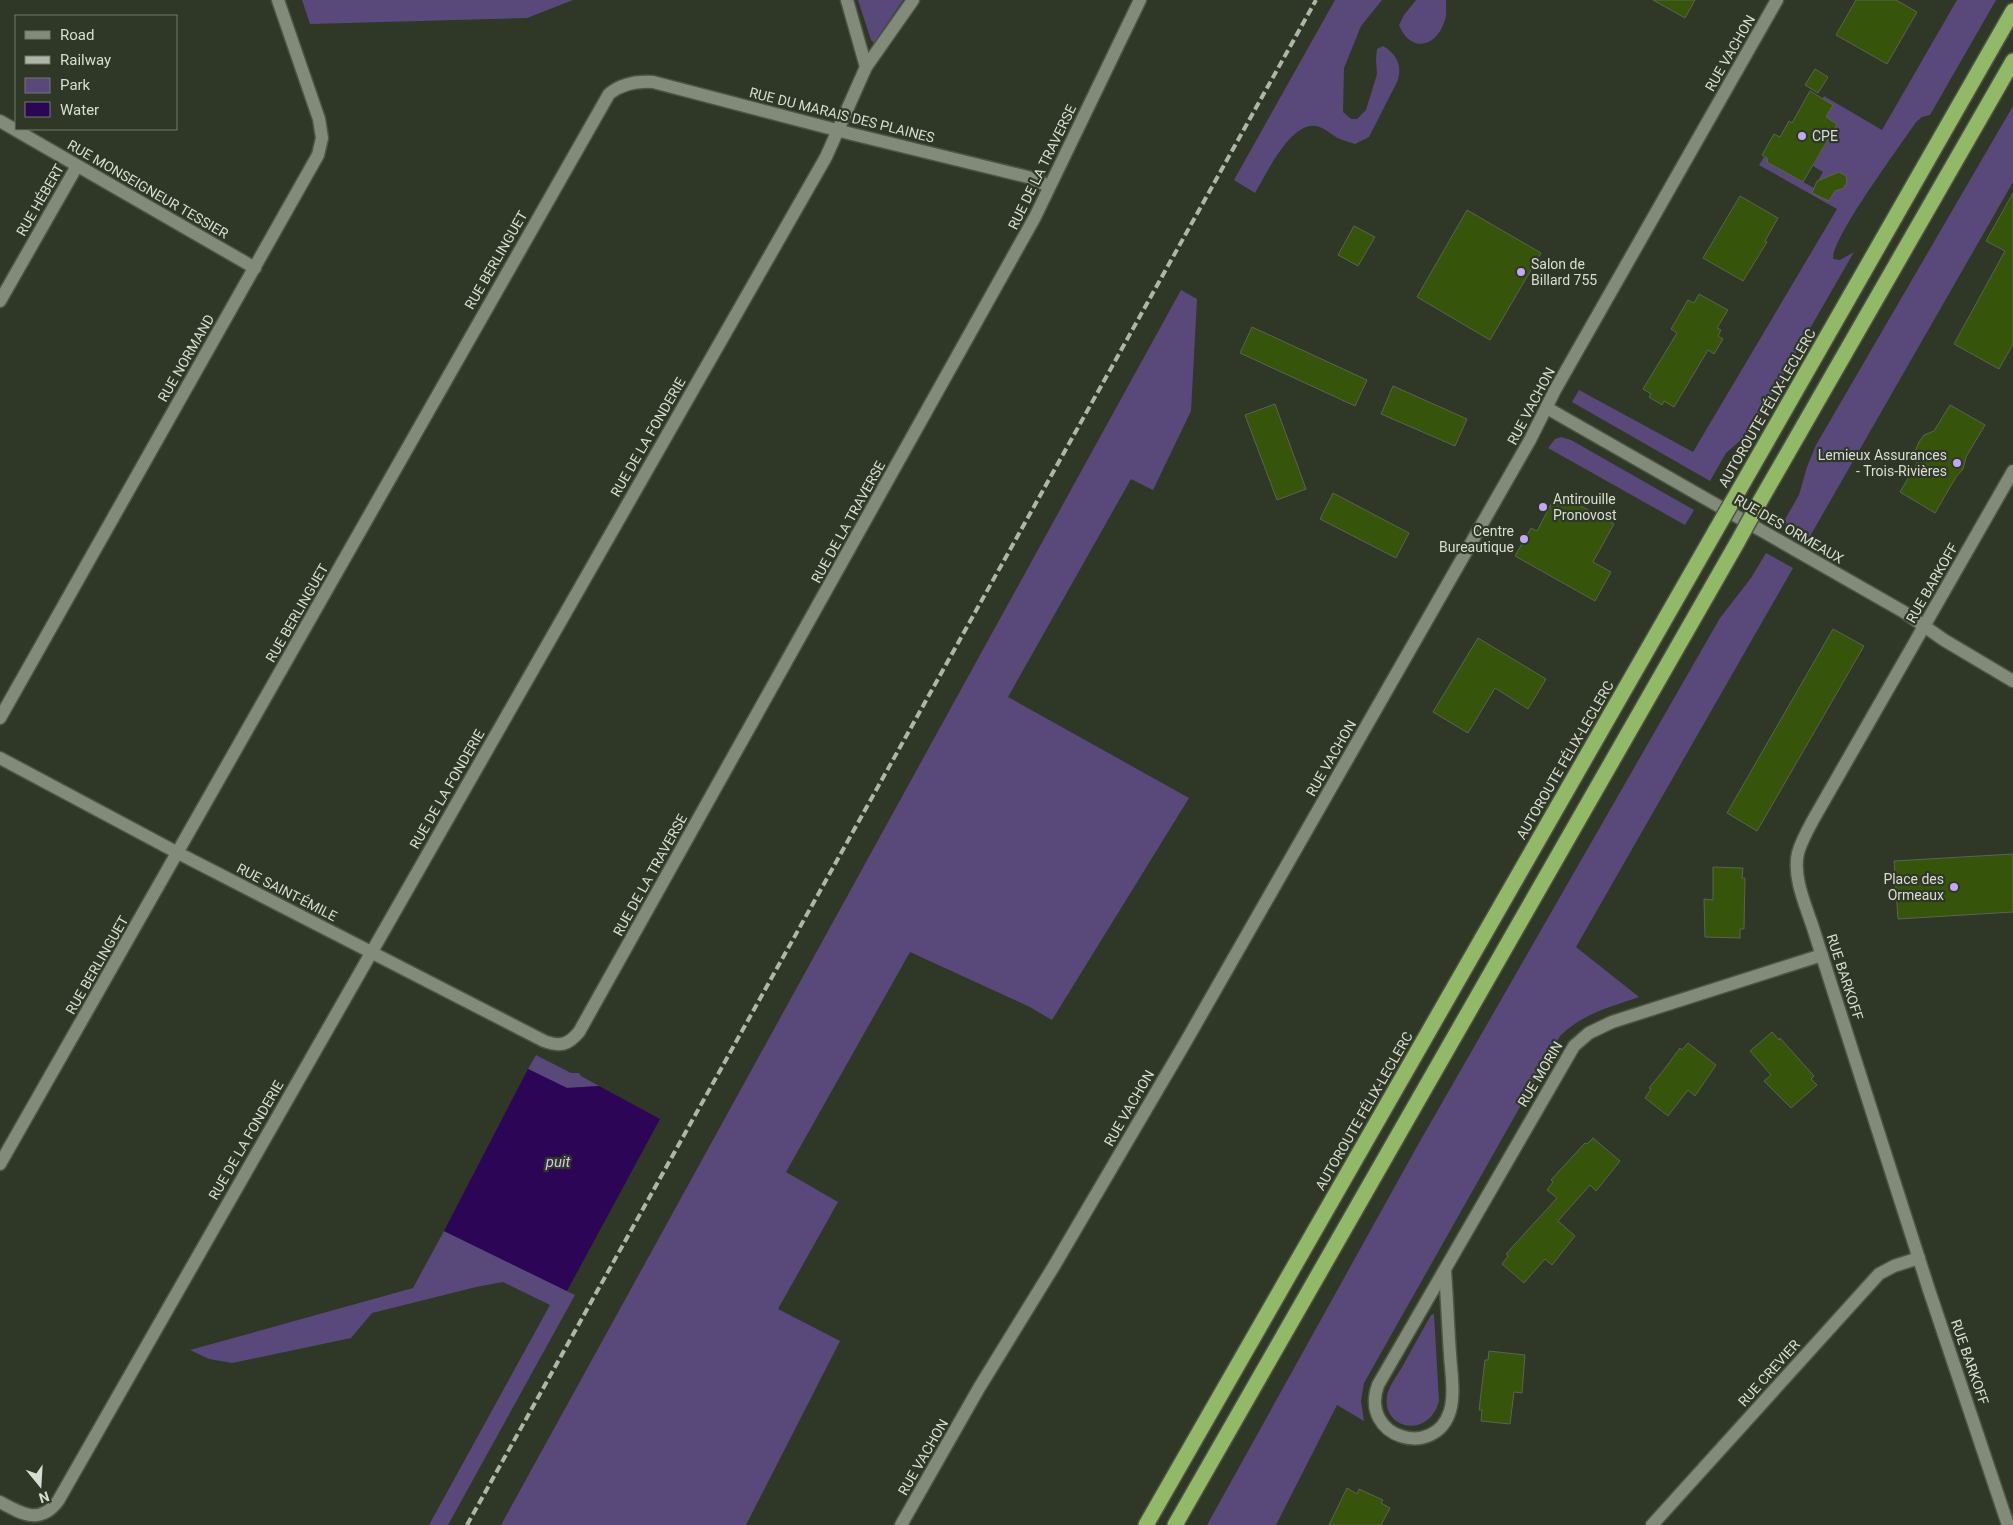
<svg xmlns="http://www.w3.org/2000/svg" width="2013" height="1525" viewBox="0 0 2013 1525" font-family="Roboto,sans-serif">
<rect width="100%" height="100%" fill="#2f3727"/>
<g fill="#59497b">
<path d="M 302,0 L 573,0 L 527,18 L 310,24 Z"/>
<path d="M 858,0 L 903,0 L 874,43 L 871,40 Z"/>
<path d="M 1335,0 L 1382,0 L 1361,26 L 1344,68 L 1343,112 L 1351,119 L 1357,119 L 1366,110 L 1377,74 L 1376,59 L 1377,49 L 1383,46 C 1397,54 1403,67 1397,82 L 1369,137 L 1355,144 C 1350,142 1344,141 1340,139 C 1331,135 1326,128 1316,126 C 1290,122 1266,175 1255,193 L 1234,180 Z"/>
<path d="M 1416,0 L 1446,0 C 1446,7 1447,14 1445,20 C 1437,47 1411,54 1399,25 L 1404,15 Z"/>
<path d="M 1957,0 L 1996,0 L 1930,115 L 1922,117 L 1916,122 C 1901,145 1832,237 1833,259 L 1840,260 L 1854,252 L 1751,431 L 1726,453 L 1710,481 L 1572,402 L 1579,390 L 1693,452 L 1837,209 L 1759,165 L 1764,157 L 1768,159 L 1767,162 L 1814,188 L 1823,172 L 1813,166 L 1837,124 L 1816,112 L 1824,96 L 1882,130 Z"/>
<path d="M 2013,106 L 2013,182 L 1809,538 L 1783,523 L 1799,495 L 1807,467 L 1816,445 Z"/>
<path d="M 1181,290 L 1197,299 L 1191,411 L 1153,490 L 1131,479 L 1008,697 L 1189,798 L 1052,1020 L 1030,1007 L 910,952 L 786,1172 L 838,1202 L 778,1309 L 840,1341 L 746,1525 L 501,1525 Z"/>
<path d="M 1561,437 L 1571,440 L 1694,510 L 1685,525 L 1548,448 L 1555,439 Z"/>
<path d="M 1766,553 L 1793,568 L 1576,947 L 1639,997 C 1610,1007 1582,1014 1560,1036 L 1364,1383 L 1361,1401 L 1364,1421 L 1337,1405 L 1276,1525 L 1207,1525 L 1419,1143 L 1720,618 L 1751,578 Z"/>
<path d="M 536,1055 L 571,1073 L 579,1073 L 581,1076 L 599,1086 L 567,1088 L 528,1069 Z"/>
<path d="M 444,1231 L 575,1295 L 448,1525 L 429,1525 L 550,1305 L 503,1282 L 476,1287 L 372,1313 L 351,1338 L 232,1363 L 209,1359 L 190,1350 L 413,1288 Z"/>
<path d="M 1434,1314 L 1439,1401 C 1429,1439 1382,1430 1387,1396 C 1389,1386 1396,1377 1401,1369 C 1411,1351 1421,1333 1431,1315 Z"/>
</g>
<path fill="#2d0556" d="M 528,1069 L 567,1088 L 599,1086 L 660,1119 L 567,1291 L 444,1231 Z"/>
<g fill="#37540b" stroke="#5a6452">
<path d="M 1653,0 L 1695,0 L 1685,18 Z"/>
<path d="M 1856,0 L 1896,0 L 1917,12 L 1887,64 L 1836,35 Z"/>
<path d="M 1815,69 L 1828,77 L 1818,93 L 1805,85 Z"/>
<path d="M 1810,91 L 1833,105 L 1826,117 L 1837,124 L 1803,182 L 1767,162 L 1768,159 L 1762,155 L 1774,134 L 1780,137 L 1789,121 L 1792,123 Z"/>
<path d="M 1839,172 L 1846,176 L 1847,182 L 1844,188 L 1835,191 L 1829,201 L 1812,193 L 1817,181 Z"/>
<path d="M 2013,193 L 2013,344 L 1999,369 L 1954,344 L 2005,251 L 1986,241 Z"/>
<path d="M 1740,196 L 1778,218 L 1765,241 L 1767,242 L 1743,281 L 1703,258 Z"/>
<path d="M 1467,210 L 1541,253 L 1490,340 L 1417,297 Z"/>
<path d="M 1354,226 L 1375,237 L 1358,266 L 1338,255 Z"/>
<path d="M 1699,294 L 1728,310 L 1717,328 L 1721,330 L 1718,336 L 1723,339 L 1714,354 L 1708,350 L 1674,407 L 1664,401 L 1662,405 L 1649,397 L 1651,394 L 1643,389 L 1677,333 L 1671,329 L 1688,300 L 1694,303 Z"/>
<path d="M 1252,327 L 1367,380 L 1355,406 L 1240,353 Z"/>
<path d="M 1393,386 L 1467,419 L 1455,446 L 1381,414 Z"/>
<path d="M 1275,404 L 1306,489 L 1277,500 L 1245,415 Z"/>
<path d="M 1950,405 L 1985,425 L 1966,457 L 1963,469 L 1956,477 L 1935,513 L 1900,492 L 1917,463 L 1915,451 L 1919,442 L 1924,435 L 1934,431 Z"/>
<path d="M 1333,493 L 1409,533 L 1396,558 L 1320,519 Z"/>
<path d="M 1557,493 L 1614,524 L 1593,562 L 1611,572 L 1595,601 L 1515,556 L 1531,528 L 1537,531 Z"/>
<path d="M 1833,629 L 1864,646 L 1757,831 L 1727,813 Z"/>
<path d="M 1478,638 L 1546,679 L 1528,709 L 1495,688 L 1468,733 L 1433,712 Z"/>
<path d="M 2013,854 L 2013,912 L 1898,919 L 1894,861 Z"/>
<path d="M 1713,867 L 1743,868 L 1742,878 L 1745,878 L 1744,929 L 1740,929 L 1740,938 L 1705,937 L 1704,899 L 1713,900 Z"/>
<path d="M 1772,1032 L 1779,1040 L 1780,1038 L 1814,1076 L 1811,1079 L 1817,1085 L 1791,1108 L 1764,1081 L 1771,1075 L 1750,1051 Z"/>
<path d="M 1688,1043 L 1716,1065 L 1695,1096 L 1688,1090 L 1668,1116 L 1645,1098 L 1651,1089 L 1649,1088 L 1663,1071 L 1680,1048 L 1682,1050 Z"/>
<path d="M 1593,1138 L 1620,1161 L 1596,1191 L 1590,1185 L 1558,1221 L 1575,1236 L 1552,1265 L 1545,1259 L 1524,1283 L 1502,1264 L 1508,1256 L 1506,1254 L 1557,1198 L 1547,1190 L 1553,1182 L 1551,1180 L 1585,1143 L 1587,1144 Z"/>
<path d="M 1489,1351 L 1525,1355 L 1522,1393 L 1514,1392 L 1510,1424 L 1481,1421 L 1482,1410 L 1479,1410 L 1485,1360 L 1488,1360 Z"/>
<path d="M 1347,1488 L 1357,1494 L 1359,1489 L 1383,1500 L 1381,1503 L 1390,1508 L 1381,1525 L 1329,1525 Z"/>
</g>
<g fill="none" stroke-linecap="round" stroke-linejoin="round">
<defs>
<g id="minor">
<path d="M 847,0 L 866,67"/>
<path d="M 0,121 L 255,268"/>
<path d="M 0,301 L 77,166"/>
<path d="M 1547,408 L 1904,612 L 1944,640 L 2013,681"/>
<path d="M 0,718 L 318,155 L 322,138 L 319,119 L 278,0"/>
<path d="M 0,758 L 178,853 L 544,1041 C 560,1047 568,1045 579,1032 L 1035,217 L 1140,0"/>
<path d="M 0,1164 L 609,94 C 621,84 637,81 653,82 L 852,134 L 1028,177 L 1049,186"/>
<path d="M 1445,1270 C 1447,1298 1448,1326 1450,1354 C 1451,1372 1455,1393 1450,1411 C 1435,1460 1359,1438 1378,1385 L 1574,1046 L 1589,1033 L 1612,1022 L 1822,955"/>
<path d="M 0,1502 C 22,1514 40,1525 58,1501 L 826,157 L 866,67 L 913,0"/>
<path d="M 901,1525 L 979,1388 L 1054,1266 L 1185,1043 L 1530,440 L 1555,390 L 1777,0"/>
<path d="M 1652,1525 L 1879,1274 L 1894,1266 L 1919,1258"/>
<path d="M 2008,1525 L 1929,1290 L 1815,934 C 1808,910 1792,879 1798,853 C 1801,842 1807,831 1813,820 L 2013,471"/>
</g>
<g id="highway">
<path d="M 1739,490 L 2013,11"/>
<path d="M 1759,503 L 2013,61"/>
<path d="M 1146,1525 L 1716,530"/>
<path d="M 1175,1525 L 1737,543"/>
</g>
</defs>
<use href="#minor" stroke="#4d5446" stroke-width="15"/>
<use href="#highway" stroke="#4d5446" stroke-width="18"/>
<use href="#minor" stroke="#828b79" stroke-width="12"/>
<use href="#highway" stroke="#91b967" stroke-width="15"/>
<path stroke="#afb5a9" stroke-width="4" stroke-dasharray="8 4" stroke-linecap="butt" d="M 467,1525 L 1316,0"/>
<defs>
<g id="highway-bridge">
<path d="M 1716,530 L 1739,490"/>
<path d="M 1737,543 L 1759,503"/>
</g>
</defs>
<use href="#highway-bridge" stroke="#4d5446" stroke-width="18" stroke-linecap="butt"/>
<use href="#highway-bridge" stroke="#91b967" stroke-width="15"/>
</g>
<g fill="#c0a8f4" stroke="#2f3727" stroke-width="2">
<circle cx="1802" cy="136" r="5"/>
<circle cx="1521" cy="272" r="5"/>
<circle cx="1957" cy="463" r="5"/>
<circle cx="1543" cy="507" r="5"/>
<circle cx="1524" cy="539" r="5"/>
<circle cx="1954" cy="887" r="5"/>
</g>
<g text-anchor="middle" stroke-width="4.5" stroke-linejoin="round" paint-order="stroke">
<g font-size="14" fill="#d8ded3" stroke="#2f3727">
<text transform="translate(1730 53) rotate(-60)" y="5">RUE VACHON</text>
<text transform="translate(842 115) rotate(14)" y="5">RUE DU MARAIS DES PLAINES</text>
<text transform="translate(1042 167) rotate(-64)" y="5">RUE DE LA TRAVERSE</text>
<text transform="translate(148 189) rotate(30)" y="5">RUE MONSEIGNEUR TESSIER</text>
<text transform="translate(40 200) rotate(-60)" y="5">RUE HÉBERT</text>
<text transform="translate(496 260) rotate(-60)" y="5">RUE BERLINGUET</text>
<text transform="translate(186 358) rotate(-60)" y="5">RUE NORMAND</text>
<text transform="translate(1531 406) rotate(-62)" y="5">RUE VACHON</text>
<text transform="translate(1767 408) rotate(-60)" y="5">AUTOROUTE FÉLIX-LECLERC</text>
<text transform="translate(648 437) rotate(-60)" y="5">RUE DE LA FONDERIE</text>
<text transform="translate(848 522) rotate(-61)" y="5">RUE DE LA TRAVERSE</text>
<text transform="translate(1789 529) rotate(30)" y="5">RUE DES ORMEAUX</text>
<text transform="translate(1932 583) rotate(-60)" y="5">RUE BARKOFF</text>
<text transform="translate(297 613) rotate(-60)" y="5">RUE BERLINGUET</text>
<text transform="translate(1331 758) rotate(-60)" y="5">RUE VACHON</text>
<text transform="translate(1565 760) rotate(-60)" y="5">AUTOROUTE FÉLIX-LECLERC</text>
<text transform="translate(447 789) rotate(-60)" y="5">RUE DE LA FONDERIE</text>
<text transform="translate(650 875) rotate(-61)" y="5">RUE DE LA TRAVERSE</text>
<text transform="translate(287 892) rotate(27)" y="5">RUE SAINT-ÉMILE</text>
<text transform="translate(97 965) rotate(-60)" y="5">RUE BERLINGUET</text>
<text transform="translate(1845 977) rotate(72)" y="5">RUE BARKOFF</text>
<text transform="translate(1540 1074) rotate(-59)" y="5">RUE MORIN</text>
<text transform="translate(1129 1108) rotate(-60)" y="5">RUE VACHON</text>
<text transform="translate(1364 1111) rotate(-60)" y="5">AUTOROUTE FÉLIX-LECLERC</text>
<text transform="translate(246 1140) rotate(-60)" y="5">RUE DE LA FONDERIE</text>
<text transform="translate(1970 1362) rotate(71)" y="5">RUE BARKOFF</text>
<text transform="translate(1769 1373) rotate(-48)" y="5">RUE CREVIER</text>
<text transform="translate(923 1457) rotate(-60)" y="5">RUE VACHON</text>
</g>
<g font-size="14" fill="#d8ded3" stroke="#2f3727" text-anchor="start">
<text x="1812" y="141">CPE</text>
<text x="1531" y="269">Salon de<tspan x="1531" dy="16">Billard 755</tspan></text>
<text x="1947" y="460" text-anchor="end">Lemieux Assurances<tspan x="1947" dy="16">- Trois-Rivières</tspan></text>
<text x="1553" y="504">Antirouille<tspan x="1553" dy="16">Pronovost</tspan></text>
<text x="1514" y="536" text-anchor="end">Centre<tspan x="1514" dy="16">Bureautique</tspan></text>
<text x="1944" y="884" text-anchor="end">Place des<tspan x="1944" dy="16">Ormeaux</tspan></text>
</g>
<g font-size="15" font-style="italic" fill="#d1c4f1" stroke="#2f3727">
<text x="558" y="1167">puit</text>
</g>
</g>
<rect x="15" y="15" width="162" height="115" fill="#2f3727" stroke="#737a6c"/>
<rect x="25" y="31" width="25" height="8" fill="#828b79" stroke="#737a6c"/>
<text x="60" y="40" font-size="15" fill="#d8ded3">Road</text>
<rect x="25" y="56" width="25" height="8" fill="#afb5a9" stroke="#737a6c"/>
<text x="60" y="65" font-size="15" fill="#d8ded3">Railway</text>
<rect x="25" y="78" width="25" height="15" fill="#59497b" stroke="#737a6c"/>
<text x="60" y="90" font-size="15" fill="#d8ded3">Park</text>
<rect x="25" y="102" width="25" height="15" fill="#2d0556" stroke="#737a6c"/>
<text x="60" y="115" font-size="15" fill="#d8ded3">Water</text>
<g transform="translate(40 1485) rotate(162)" stroke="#2f3727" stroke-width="4" paint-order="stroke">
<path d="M0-4L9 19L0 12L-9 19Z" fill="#d8ded3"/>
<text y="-8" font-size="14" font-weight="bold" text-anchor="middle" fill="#d8ded3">N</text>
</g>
</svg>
